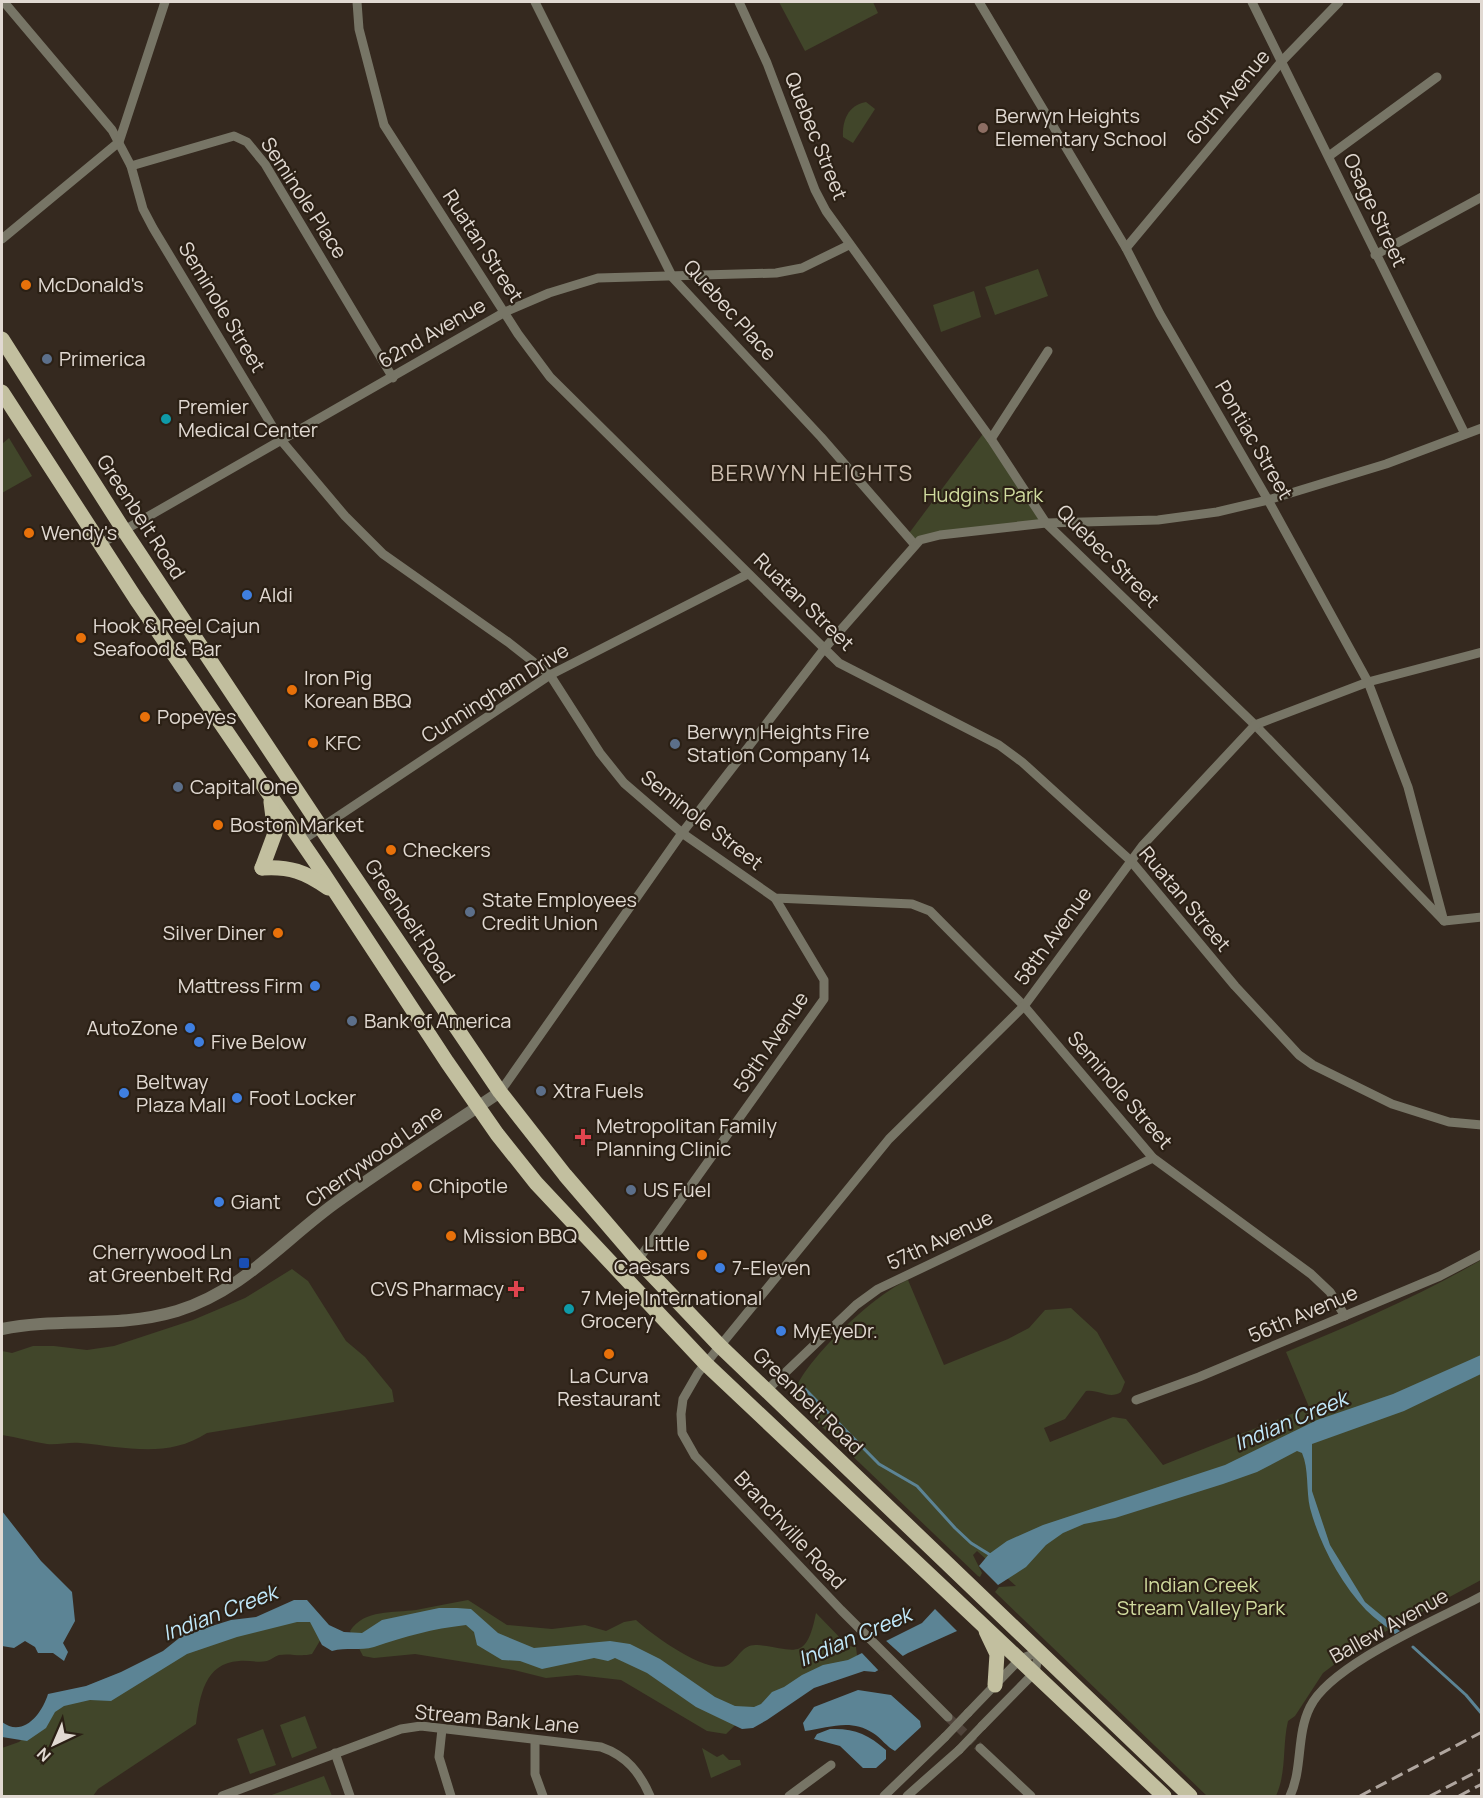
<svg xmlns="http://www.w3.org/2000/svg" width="1483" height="1798" viewBox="0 0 1483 1798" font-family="Manrope,sans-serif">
<rect width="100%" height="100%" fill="#35291f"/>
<g fill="#41462a">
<path d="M 779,2 L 873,2 L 878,13 L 805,51 Z"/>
<path d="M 866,102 L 875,109 L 853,143 L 843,137 C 842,121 848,105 866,102 Z"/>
<path d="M 1038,269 L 1048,296 L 995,315 L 985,287 Z"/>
<path d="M 974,291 L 981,317 L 941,332 L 933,305 Z"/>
<path d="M 985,431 L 1046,523 L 920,540 L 907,536 Z"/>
<path d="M 9,438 L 32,476 L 2,493 L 2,444 Z"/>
<path d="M 1481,1260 L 1481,1580 L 1357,1647 L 1323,1673 L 1295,1716 L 1288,1721 C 1282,1747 1287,1771 1276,1796 L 1207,1796 L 995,1592 L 999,1587 L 1016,1586 L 977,1551 L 973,1555 L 982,1573 L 980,1577 L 978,1576 L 820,1425 L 793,1393 L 793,1386 L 797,1386 C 811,1355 876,1293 908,1280 L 944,1365 L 1008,1339 L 1029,1328 L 1045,1310 L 1071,1308 L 1097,1332 L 1125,1382 L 1121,1392 C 1109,1400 1099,1389 1086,1391 L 1065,1419 L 1044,1428 L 1050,1442 L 1113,1417 L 1126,1419 L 1163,1465 L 1309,1407 L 1286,1352 C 1353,1324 1419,1296 1481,1260 Z"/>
<path d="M 292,1269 L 308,1281 L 346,1341 L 365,1357 L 392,1390 L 394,1402 L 207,1433 C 167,1459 125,1447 80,1443 C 69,1442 58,1445 47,1444 C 32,1442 17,1437 2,1435 L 2,1351 L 12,1353 L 33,1346 L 54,1346 L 87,1350 L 114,1346 L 193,1320 L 245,1298 Z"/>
<path d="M 468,1600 L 507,1625 L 552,1629 L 585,1625 L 606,1631 L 624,1622 L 636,1620 C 651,1634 708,1676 728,1665 C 739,1658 742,1644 757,1645 C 794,1648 806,1664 816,1613 L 848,1646 L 856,1647 L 858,1664 L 749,1712 L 726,1734 L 707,1731 L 621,1680 L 577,1675 L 546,1678 L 514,1670 L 415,1654 L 374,1658 L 363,1656 L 350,1631 C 364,1609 394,1613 416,1610 C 433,1607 450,1603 468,1600 Z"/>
<path d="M 303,1609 L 321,1639 L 312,1654 C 300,1657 290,1653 279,1655 C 275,1656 271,1660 267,1661 C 258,1663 248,1660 239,1661 C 204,1663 200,1697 196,1724 L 98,1789 L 93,1796 L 2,1796 L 2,1748 L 19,1742 L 60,1703 L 154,1664 Z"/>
<path d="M 305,1716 L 317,1748 L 292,1758 L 280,1725 Z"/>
<path d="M 263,1729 L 276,1765 L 250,1774 L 237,1739 Z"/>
<path d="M 702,1748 L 717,1757 L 723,1754 L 729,1760 L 740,1760 L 741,1765 L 711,1778 Z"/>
<path d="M 324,1776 L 332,1796 L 269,1796 Z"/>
</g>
<g fill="#5c8495">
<path d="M 1481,1355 L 1481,1374 L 1404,1411 L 1312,1444 L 1312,1491 L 1330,1545 L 1365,1602 L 1400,1631 L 1395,1634 C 1386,1626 1375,1619 1366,1610 C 1340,1582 1320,1545 1310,1508 C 1306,1490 1309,1469 1302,1453 L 1297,1451 L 1257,1472 L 1223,1484 L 1115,1518 L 1084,1524 L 1063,1533 L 1046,1545 L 1026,1567 L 998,1585 L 979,1566 L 989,1554 L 1007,1541 L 1043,1525 L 1225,1465 L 1317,1420 L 1393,1394 Z"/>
<path d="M 2,1511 L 41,1561 L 72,1592 L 75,1621 L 63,1643 L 68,1652 L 64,1661 L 53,1653 L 38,1653 L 35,1647 L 25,1641 L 14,1648 L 2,1646 Z"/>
<path d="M 294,1600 L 307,1600 L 329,1625 L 344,1632 L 362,1633 L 382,1620 L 439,1608 L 457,1608 L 471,1609 L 498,1633 L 534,1648 L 610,1641 L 630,1644 L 660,1659 L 715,1697 L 735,1706 L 754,1707 L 761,1704 L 772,1692 L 784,1687 L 802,1675 L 823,1665 L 848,1660 L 922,1623 L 935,1609 L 957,1631 L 908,1653 L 875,1672 L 864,1671 L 814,1688 L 767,1720 L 753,1728 L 742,1729 L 696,1707 L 647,1673 L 615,1658 L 608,1661 L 594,1658 L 542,1669 L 520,1661 L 502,1660 L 477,1645 L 474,1632 L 466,1625 C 431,1629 407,1636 374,1647 C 360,1651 346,1647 332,1651 L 322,1645 L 310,1622 L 297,1622 L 237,1637 L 187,1654 L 111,1701 L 90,1700 L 64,1706 L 55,1712 L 46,1728 L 27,1741 L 2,1737 L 2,1722 C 23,1738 42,1714 48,1694 L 86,1686 L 121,1672 L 163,1651 L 183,1635 L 231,1620 L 256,1617 Z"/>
<path d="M 858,1690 L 891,1695 L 920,1721 L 921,1727 L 895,1751 C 887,1747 881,1738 873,1733 C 850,1718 829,1728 805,1731 L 803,1723 L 814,1707 Z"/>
<path d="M 830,1729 C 854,1728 868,1734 886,1750 L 886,1759 L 876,1768 L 863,1768 L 840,1746 L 814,1739 L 817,1734 Z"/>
</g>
<path fill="#35291f" d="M 884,1639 L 905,1658 L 880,1672 L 860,1651 Z"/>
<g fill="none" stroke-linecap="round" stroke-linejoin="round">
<g stroke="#5c8495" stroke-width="3">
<path d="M 803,1387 L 879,1464 L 917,1486 L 955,1528 L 971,1543 L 992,1556"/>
<path d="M 1413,1647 L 1466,1695 L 1482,1714"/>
</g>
<path stroke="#4f433a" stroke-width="9" stroke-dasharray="9 4.5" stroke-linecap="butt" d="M 948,1717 L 980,1748"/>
<g stroke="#777566" stroke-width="9">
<path d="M 4,2 L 112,130 L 131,166 L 143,209 L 153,228 L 280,439 L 345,516 L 383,554 L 508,642 L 550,675 L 600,753 L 624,783 L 682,833 L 775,898 L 912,904 L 930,911 L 1024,1006 L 1153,1158 L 1311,1274 L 1330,1292 L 1345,1316"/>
<path d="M 357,2 L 359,29 L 384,125 L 518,334 L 550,377 L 839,663 L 999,745 L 1022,762 L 1131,861 L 1235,986 L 1299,1055 L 1313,1065 L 1392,1104 L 1449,1122 L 1482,1125"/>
<path d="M 535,2 L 673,278 L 821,437 L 915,545"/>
<path d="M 739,2 L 767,63 L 815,190 L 826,211 L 991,439 L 1046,523 L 1255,725 L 1444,921"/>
<path d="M 979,2 L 1126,248 L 1160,314 L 1268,500 L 1368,682 L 1408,787 L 1443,918"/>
<path d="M 1252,2 L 1465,434"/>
<path d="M 1329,156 L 1437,77"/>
<path d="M 131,166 L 234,136 L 247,142 L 265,164 L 393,378"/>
<path d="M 2,239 L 119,142 L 165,2"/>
<path d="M 1126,248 L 1282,61 L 1339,2"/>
<path d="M 1375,255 L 1482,197"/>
<path d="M 991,439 L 1048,351"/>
<path d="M 100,544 L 505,312 L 549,293 L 598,278 L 776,273 L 802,268 L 849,245"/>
<path d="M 301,841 L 550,675 L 748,574"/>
<path d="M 1444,921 L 1482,917"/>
<path d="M 500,1092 L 682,833 L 824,649 L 920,540 L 940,535 L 1046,523 L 1158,520 L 1217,512 L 1268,500 L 1386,464 L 1482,428"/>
<path d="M 638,1260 L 824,999 L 824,980 L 775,898"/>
<path d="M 766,1391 L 856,1305 L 878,1289 L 1153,1158"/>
<path d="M 1136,1400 L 1199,1377 L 1440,1276 L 1482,1254"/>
<path d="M 968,1713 L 1020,1659 L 1039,1652"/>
<path d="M 948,1717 L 841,1610 L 695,1456 L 682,1433 L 681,1414 L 683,1399 L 698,1373 L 889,1139 L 1024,1006 L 1143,845 L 1255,725 L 1368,682 L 1482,652"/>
<path d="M 982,1726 L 1035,1672 L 1039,1652"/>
<path d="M 442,1729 L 439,1757 L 451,1796"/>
<path d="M 535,1740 L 535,1774 L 543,1796"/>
<path d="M 980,1748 L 1031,1796"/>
<path d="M 335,1753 L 350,1796"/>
<path d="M 222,1796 L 401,1729 L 421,1726 L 601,1747 C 627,1756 640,1773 650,1796"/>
<path d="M 789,1796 L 831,1765"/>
<path d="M 884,1796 L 945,1737"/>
<path d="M 907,1796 L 959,1750"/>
<path d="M 1290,1796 C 1303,1768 1296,1735 1310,1707 C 1331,1664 1437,1620 1482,1596"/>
</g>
<path stroke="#777566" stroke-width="12" d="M 2,1329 C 60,1317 116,1329 177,1311 C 242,1291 282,1242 334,1204 C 388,1165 445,1129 500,1092"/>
<g stroke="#c2bf9f" stroke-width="15">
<path d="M 2,339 L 123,529 L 328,838 L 500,1092 L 565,1175 L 638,1260 L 720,1346 L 1190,1796"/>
<path d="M 2,392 L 136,599 L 323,873 L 447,1062 L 497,1134 L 536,1183 L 706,1364 L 1164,1796"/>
<path d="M 262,868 C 289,866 306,872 328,888"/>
<path d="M 262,868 L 275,833 L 271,802"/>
<path d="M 986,1631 L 997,1654 L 995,1685"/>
</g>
<g stroke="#b0a69f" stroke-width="3" stroke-dasharray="12 6" stroke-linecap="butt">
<path d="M 1360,1796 L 1482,1732"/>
<path d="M 1430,1796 L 1482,1769"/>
<path d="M 1459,1796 L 1482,1784"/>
<path d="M 1481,1796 L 1482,1796"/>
</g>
<g stroke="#777566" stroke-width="9">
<path d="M 945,1737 L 968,1713"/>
<path d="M 959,1750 L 982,1726"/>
</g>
</g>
<circle fill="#8d6e63" stroke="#2b2015" stroke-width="2" cx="983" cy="128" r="6"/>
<g fill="#e8710a" stroke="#2b2015" stroke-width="2">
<circle cx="26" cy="285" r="6"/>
<circle cx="29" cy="533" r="6"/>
<circle cx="81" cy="638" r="6"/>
<circle cx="292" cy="690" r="6"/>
<circle cx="145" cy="717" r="6"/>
<circle cx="313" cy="743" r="6"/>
<circle cx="218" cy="825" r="6"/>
<circle cx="391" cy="850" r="6"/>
<circle cx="278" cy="933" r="6"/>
<circle cx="417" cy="1186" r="6"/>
<circle cx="451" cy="1236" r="6"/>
<circle cx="702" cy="1255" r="6"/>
<circle cx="609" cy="1354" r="6"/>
</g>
<g fill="#5c6f8a" stroke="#2b2015" stroke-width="2">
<circle cx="47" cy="359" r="6"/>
<circle cx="675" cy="744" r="6"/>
<circle cx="178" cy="787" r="6"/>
<circle cx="470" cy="912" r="6"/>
<circle cx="352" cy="1021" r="6"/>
<circle cx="541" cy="1091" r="6"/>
<circle cx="631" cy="1190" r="6"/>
</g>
<g fill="#0f9aa8" stroke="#2b2015" stroke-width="2">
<circle cx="166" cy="419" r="6"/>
<circle cx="569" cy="1309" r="6"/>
</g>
<g fill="#3f7fe0" stroke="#2b2015" stroke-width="2">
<circle cx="247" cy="595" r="6"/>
<circle cx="315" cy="986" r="6"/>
<circle cx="190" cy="1028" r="6"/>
<circle cx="199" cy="1042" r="6"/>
<circle cx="124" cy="1093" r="6"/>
<circle cx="237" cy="1098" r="6"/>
<circle cx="219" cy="1202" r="6"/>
<circle cx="720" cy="1268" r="6"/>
<circle cx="781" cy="1331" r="6"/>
</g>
<g fill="#e0444e" stroke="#2b2015" stroke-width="2">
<path d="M580 1128h6v6h6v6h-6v6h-6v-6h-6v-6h6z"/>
<path d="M513 1280h6v6h6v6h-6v6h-6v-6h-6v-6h6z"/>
</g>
<rect fill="#1a4fb4" stroke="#2b2015" stroke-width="2" x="238" y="1257" width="12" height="12" rx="3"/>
<g text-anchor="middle" stroke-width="4.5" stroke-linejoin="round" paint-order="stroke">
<g font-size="20" fill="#e1d9d2" stroke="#2b2015">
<text transform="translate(1228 97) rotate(-50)" y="7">60th Avenue</text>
<text transform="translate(816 136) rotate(68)" y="7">Quebec Street</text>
<text transform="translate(304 198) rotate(57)" y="7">Seminole Place</text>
<text transform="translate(1375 210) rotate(65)" y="7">Osage Street</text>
<text transform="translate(483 246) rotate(57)" y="7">Ruatan Street</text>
<text transform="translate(222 307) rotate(59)" y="7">Seminole Street</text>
<text transform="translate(730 310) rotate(48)" y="7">Quebec Place</text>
<text transform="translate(432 333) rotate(-30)" y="7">62nd Avenue</text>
<text transform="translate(1254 440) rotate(60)" y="7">Pontiac Street</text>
<text transform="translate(141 517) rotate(57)" y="7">Greenbelt Road</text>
<text transform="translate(1108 556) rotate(45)" y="7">Quebec Street</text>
<text transform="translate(804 602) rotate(44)" y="7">Ruatan Street</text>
<text transform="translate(495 693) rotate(-32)" y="7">Cunningham Drive</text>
<text transform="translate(702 820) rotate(38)" y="7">Seminole Street</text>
<text transform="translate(1185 899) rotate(50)" y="7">Ruatan Street</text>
<text transform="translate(410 921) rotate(56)" y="7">Greenbelt Road</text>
<text transform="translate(1053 936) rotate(-54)" y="7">58th Avenue</text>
<text transform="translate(771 1042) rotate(-56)" y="7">59th Avenue</text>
<text transform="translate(1120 1090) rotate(49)" y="7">Seminole Street</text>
<text transform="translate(374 1156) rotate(-35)" y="7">Cherrywood Lane</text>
<text transform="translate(940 1240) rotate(-25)" y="7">57th Avenue</text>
<text transform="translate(1303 1314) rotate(-23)" y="7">56th Avenue</text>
<text transform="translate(808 1401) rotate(44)" y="7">Greenbelt Road</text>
<text transform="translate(790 1530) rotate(47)" y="7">Branchville Road</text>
<text transform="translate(1389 1626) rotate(-29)" y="7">Ballew Avenue</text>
<text transform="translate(497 1719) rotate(5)" y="7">Stream Bank Lane</text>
</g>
<g font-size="20" fill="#e1d9d2" stroke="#2b2015" text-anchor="start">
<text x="995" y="123">Berwyn Heights<tspan x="995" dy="23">Elementary School</tspan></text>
<text x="38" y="292">McDonald's</text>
<text x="59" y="366">Primerica</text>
<text x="178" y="414">Premier<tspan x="178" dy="23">Medical Center</tspan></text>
<text x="41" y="540">Wendy's</text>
<text x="259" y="602">Aldi</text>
<text x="93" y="633">Hook &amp; Reel Cajun<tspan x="93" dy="23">Seafood &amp; Bar</tspan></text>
<text x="304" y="685">Iron Pig<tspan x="304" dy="23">Korean BBQ</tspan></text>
<text x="157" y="724">Popeyes</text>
<text x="687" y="739">Berwyn Heights Fire<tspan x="687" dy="23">Station Company 14</tspan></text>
<text x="325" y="750">KFC</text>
<text x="190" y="794">Capital One</text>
<text x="230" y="832">Boston Market</text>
<text x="403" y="857">Checkers</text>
<text x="482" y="907">State Employees<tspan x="482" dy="23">Credit Union</tspan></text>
<text x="266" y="940" text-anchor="end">Silver Diner</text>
<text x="303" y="993" text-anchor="end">Mattress Firm</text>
<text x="364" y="1028">Bank of America</text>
<text x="178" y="1035" text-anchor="end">AutoZone</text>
<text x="211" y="1049">Five Below</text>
<text x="136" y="1089">Beltway<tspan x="136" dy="23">Plaza Mall</tspan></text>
<text x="553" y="1098">Xtra Fuels</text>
<text x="249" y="1105">Foot Locker</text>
<text x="596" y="1133">Metropolitan Family<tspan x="596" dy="23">Planning Clinic</tspan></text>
<text x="429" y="1193">Chipotle</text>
<text x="643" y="1197">US Fuel</text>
<text x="231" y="1209">Giant</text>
<text x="463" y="1243">Mission BBQ</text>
<text x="690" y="1251" text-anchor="end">Little<tspan x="690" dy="23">Caesars</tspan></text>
<text x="232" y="1259" text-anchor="end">Cherrywood Ln<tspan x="232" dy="23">at Greenbelt Rd</tspan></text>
<text x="732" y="1275">7-Eleven</text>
<text x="504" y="1296" text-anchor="end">CVS Pharmacy</text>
<text x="581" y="1305">7 Meje International<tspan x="581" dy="23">Grocery</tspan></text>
<text x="793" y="1338">MyEyeDr.</text>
<text x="609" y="1383" text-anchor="middle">La Curva<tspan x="609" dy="23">Restaurant</tspan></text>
</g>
<g font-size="20" fill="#d0db9e" stroke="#2b2015">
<text x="983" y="502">Hudgins Park</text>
<text x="1201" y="1592">Indian Creek<tspan x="1201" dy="23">Stream Valley Park</tspan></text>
</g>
<g font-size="21" font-style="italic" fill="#c1e9fb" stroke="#2b2015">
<text transform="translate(1291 1421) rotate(-23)" y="7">Indian Creek</text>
<text transform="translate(220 1613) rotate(-21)" y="7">Indian Creek</text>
<text transform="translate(855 1637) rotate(-23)" y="7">Indian Creek</text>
</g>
<g font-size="22" letter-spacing="1.5" fill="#cdbeb0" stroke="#2b2015">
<text x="812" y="481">BERWYN HEIGHTS</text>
</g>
</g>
<rect width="1483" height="1798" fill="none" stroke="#e1d9d2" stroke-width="6"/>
<g transform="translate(54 1744) rotate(224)" stroke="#2b2015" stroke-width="4.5" paint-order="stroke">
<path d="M0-4.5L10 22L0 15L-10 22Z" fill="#e1d9d2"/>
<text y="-9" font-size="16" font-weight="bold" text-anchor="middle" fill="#e1d9d2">N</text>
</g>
</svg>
